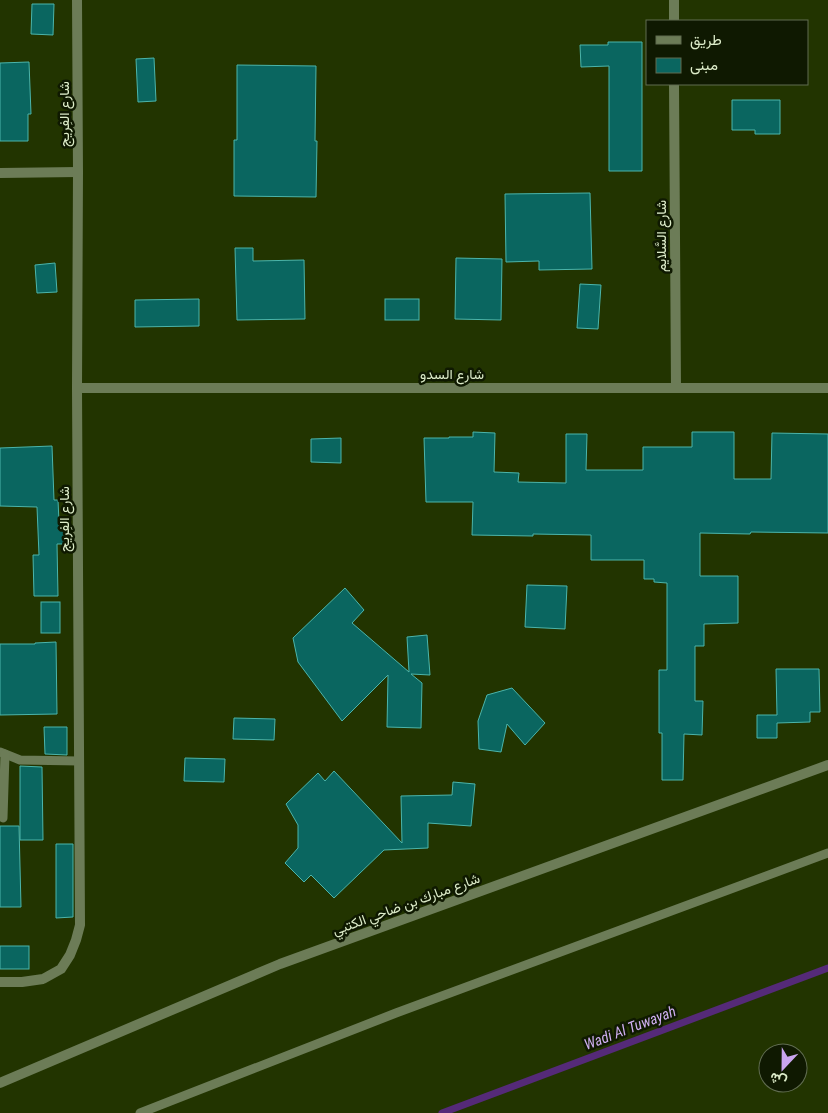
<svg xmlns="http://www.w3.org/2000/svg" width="828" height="1113" viewBox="0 0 828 1113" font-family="'Roboto Condensed',Vazirmatn,sans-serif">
<rect width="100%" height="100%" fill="#223400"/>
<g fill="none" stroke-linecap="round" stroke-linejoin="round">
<path stroke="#552a78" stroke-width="7" d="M 442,1113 L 828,968"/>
</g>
<g fill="#0a6660" stroke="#4bb5ab">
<path d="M 32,4 L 54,4 L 53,35 L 31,34 Z"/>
<path d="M 608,42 L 642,42 L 642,171 L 609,171 L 609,66 L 581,67 L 580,45 L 608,45 Z"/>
<path d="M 154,58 L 156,101 L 138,102 L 136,59 Z"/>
<path d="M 29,62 L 31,114 L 28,114 L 28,141 L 0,141 L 0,63 Z"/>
<path d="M 237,65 L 316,66 L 315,141 L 317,141 L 316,197 L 234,196 L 234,140 L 237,140 Z"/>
<path d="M 732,100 L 780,100 L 780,134 L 755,134 L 755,130 L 732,130 Z"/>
<path d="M 590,193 L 592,269 L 539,270 L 539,261 L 506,262 L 505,194 Z"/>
<path d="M 235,248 L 253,248 L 253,261 L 304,260 L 305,319 L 237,320 Z"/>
<path d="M 456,258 L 502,259 L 501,320 L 455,319 Z"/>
<path d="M 55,263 L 57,292 L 37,293 L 35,265 Z"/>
<path d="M 580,284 L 601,285 L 598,329 L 577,328 Z"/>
<path d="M 199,299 L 199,326 L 135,327 L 135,300 Z"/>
<rect x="385" y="299" width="34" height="21"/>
<path d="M 473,432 L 495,433 L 494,472 L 519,473 L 518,482 L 566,483 L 566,434 L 587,434 L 586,470 L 643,470 L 643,447 L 692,447 L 692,432 L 734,432 L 734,479 L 771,479 L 772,433 L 828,434 L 828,533 L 751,532 L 750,534 L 700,533 L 700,576 L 738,576 L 738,623 L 704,624 L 704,646 L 695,646 L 695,701 L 703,701 L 702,735 L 684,734 L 683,780 L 662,780 L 662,733 L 659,733 L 659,670 L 667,670 L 667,583 L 654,582 L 654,579 L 644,579 L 644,560 L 591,560 L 591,535 L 533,534 L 533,536 L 472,535 L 473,502 L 426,502 L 424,438 L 449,438 L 449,437 L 473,437 Z"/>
<path d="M 341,438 L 341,463 L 311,462 L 311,439 Z"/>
<path d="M 52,446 L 54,500 L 58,500 L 59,522 L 63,522 L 64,544 L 57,544 L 58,596 L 34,596 L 33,555 L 39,555 L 37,507 L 0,506 L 0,448 Z"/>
<path d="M 527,585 L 567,586 L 565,629 L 525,627 Z"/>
<path d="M 345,588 L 364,610 L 352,623 L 409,672 L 407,637 L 427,635 L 430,675 L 411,674 L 422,683 L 421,728 L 387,727 L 388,675 L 342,721 L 298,662 L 293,638 Z"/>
<rect x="41" y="602" width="19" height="31"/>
<path d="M 56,642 L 57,714 L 0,715 L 0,644 L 35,644 L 35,643 Z"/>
<path d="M 776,669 L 819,669 L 820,712 L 810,712 L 810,722 L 777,723 L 777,738 L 757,738 L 757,715 L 777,715 Z"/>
<path d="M 512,688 L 545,723 L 525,745 L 507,724 L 501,752 L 479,749 L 478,721 L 487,695 Z"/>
<path d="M 234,718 L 275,719 L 274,740 L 233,739 Z"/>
<path d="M 44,727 L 67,727 L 67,755 L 45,754 Z"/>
<path d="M 185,758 L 225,759 L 224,782 L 184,781 Z"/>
<path d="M 20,766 L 42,767 L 43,840 L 20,840 Z"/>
<path d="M 334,771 L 402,843 L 401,796 L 452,795 L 453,782 L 475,784 L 471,826 L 428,823 L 428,848 L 384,850 L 334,898 L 311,875 L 304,882 L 285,863 L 298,848 L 298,825 L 286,804 L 318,773 L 325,781 Z"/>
<path d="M 0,826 L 19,826 L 21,907 L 0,907 Z"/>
<path d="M 56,844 L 73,844 L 73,917 L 56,918 Z"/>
<rect x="0" y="946" width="29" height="23"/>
</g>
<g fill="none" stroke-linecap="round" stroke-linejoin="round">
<g stroke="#6c7c57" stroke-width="9">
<path d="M 0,752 L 20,760 L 79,761"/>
<path d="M 3,818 L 5,754"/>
<path d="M 140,1113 L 396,1013 L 828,853"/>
</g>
<g stroke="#6c7c57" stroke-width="10">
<path d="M 674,0 L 674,21"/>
<path d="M 674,84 L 676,388"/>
<path d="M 0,173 L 78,172"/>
<path d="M 77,388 L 828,388"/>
<path d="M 0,982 L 22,982 L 43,979 L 61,969 L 70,955 L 76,940 L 80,925 L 77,388 L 78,172 L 77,0"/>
<path d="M 0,1083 L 280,964 L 828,765"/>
</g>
</g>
<g text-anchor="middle" stroke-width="5" stroke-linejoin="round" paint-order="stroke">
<g font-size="14" fill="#ddecc9" stroke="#0f1901">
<text transform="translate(64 114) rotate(-90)" y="5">شارع الفِريج</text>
<text transform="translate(661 236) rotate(-90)" y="5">شارع السَّلايم</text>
<text x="452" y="379">شارع السدو</text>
<text transform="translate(64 519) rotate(-90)" y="5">شارع الفِريج</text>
<text transform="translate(406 904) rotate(-20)" y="5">شارع مبارك بن ضاحي الكتبي</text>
</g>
<g font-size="15" font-style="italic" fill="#cfaff0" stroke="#0f1901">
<text transform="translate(630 1028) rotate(-21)" y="5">Wadi Al Tuwayah</text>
</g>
</g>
<rect x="646" y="20" width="162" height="65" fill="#0f1901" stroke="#616d51"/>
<rect x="656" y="36" width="25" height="8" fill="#6c7c57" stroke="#616d51"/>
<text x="690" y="45" font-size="15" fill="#ddecc9">طريق</text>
<rect x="656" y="58" width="25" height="15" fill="#0a6660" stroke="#616d51"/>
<text x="690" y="70" font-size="15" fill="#ddecc9">مبنى</text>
<g transform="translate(783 1068) rotate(202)"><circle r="24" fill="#0f1901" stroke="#616d51"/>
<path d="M0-4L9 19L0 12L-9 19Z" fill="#c9a5ee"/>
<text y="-8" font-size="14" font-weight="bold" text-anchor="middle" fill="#ddecc9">ش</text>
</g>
</svg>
